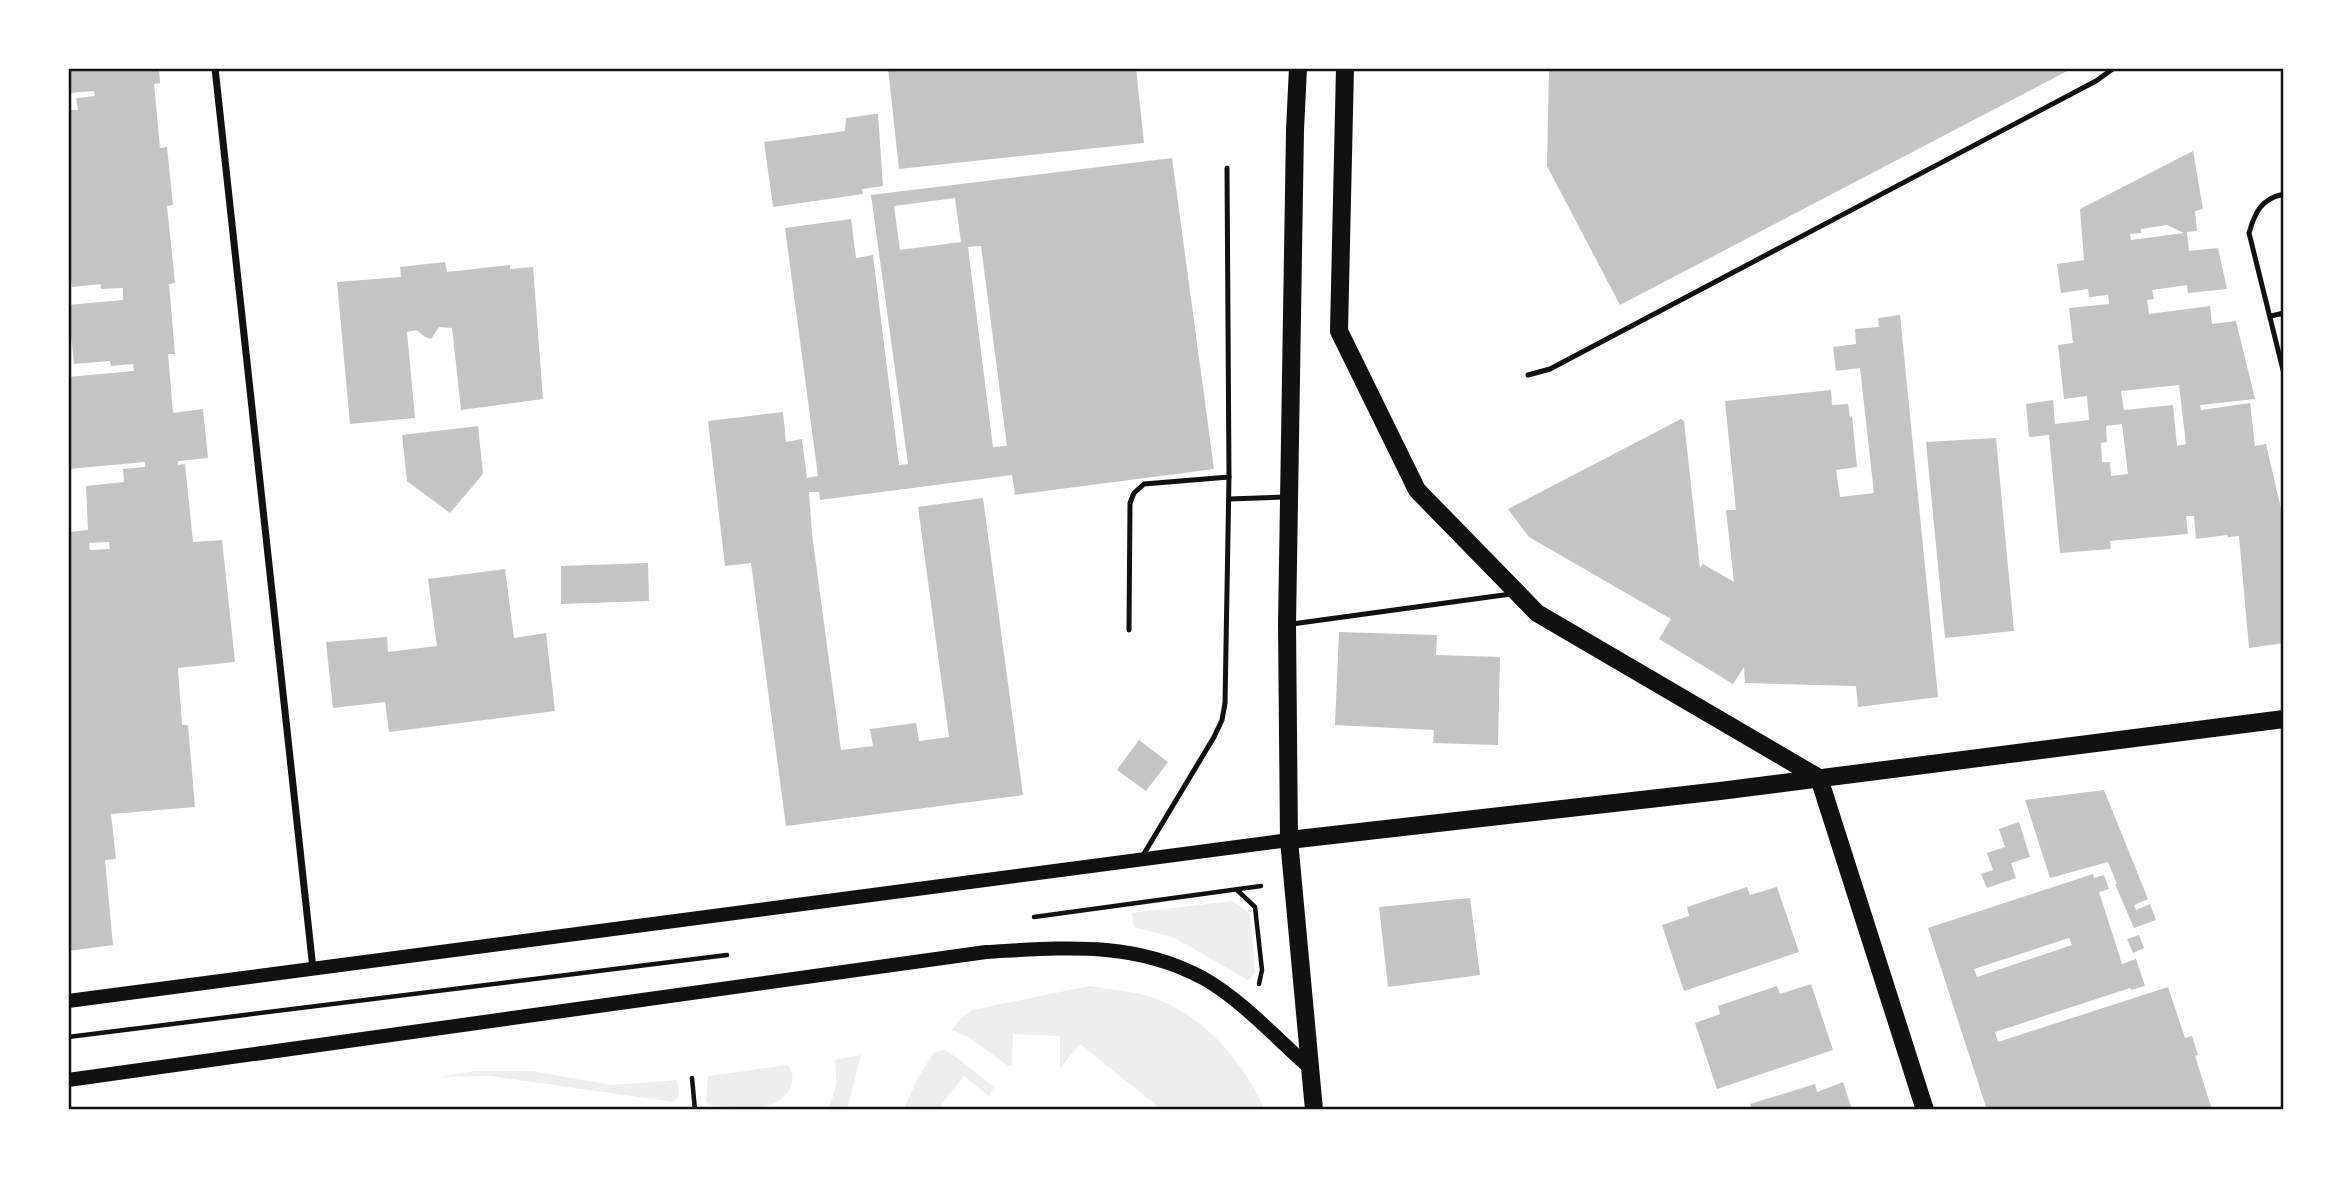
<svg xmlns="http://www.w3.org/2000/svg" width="2352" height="1178" viewBox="0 0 2352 1178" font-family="Helvetica,sans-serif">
<rect width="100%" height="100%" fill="#fff"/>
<g fill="#eee">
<path d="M 1232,901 L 1250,913 L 1255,972 L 1248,980 L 1173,937 L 1134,927 L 1132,913 Z"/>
<path d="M 1089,986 C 1108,989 1129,991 1148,996 C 1202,1013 1242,1059 1265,1110 L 1162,1110 L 1080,1044 L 1060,1068 L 1060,1036 L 1013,1034 L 1012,1065 L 1008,1066 L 970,1038 L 952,1030 L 960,1019 L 972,1010 Z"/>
<path d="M 944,1050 L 953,1055 L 994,1087 L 989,1096 L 964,1076 L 937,1110 L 903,1110 L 919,1076 L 934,1052 Z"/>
<path d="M 861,1055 L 847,1110 L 827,1110 C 837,1093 837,1078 835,1060 Z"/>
<path d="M 788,1065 C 792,1072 794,1078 791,1086 C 780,1116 734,1106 710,1105 L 706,1102 L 708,1076 Z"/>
<path d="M 476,1071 L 532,1071 L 611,1085 L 677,1080 L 679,1095 L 674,1102 L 490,1076 L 437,1077 Z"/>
</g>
<g fill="#c4c4c4" fill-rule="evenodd">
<path d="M 68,68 L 159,68 L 160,83 L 154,84 L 160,148 L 167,147 L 173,205 L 167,206 L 175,283 L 169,284 L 175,354 L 168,354 L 173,413 L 203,409 L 208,458 L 178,461 L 178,465 L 185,464 L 193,542 L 222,540 L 235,662 L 178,668 L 182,725 L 188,725 L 195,807 L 111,814 L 116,859 L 105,860 L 113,945 L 68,951 L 68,532 L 88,530 L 86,486 L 124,482 L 123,469 L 145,467 L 145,462 L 68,469 L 68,377 L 134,371 L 133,364 L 111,366 L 110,361 L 74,364 L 68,305 L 123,300 L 123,288 L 101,289 L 101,284 L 72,287 L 68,250 L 68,110 L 78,110 L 76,98 L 95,96 L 94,91 L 68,93 ZM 109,542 L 110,549 L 90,550 L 89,543 Z"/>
<path d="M 888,68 L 1136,68 L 1144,143 L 899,169 Z"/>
<path d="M 1549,68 L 2073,68 L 1620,305 L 1547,166 Z"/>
<path d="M 875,114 L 878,114 L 883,186 L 862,189 L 863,194 L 773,207 L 764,142 L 845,131 L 846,118 Z"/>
<path d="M 2193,151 L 2203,209 L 2195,211 L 2197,231 L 2187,232 L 2189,251 L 2218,248 L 2227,289 L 2188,293 L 2187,285 L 2152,290 L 2154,299 L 2147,300 L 2149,314 L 2210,306 L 2212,324 L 2236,321 L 2255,399 L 2200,405 L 2201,410 L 2250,403 L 2255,446 L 2266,444 L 2284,522 L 2284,643 L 2249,648 L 2239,536 L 2228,537 L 2227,535 L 2196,539 L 2194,516 L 2186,516 L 2188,534 L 2110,541 L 2111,549 L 2060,553 L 2049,435 L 2029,437 L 2026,404 L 2053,400 L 2055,424 L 2089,420 L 2087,396 L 2064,399 L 2058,345 L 2073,343 L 2069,308 L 2109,304 L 2108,295 L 2089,297 L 2088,289 L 2061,293 L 2057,264 L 2084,260 L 2080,209 ZM 2167,225 L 2184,233 L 2131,240 L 2130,234 L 2141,233 L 2141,229 ZM 2179,385 L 2186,444 L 2177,446 L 2173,405 L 2124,410 L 2121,391 ZM 2122,424 L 2128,474 L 2111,476 L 2110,462 L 2102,462 L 2101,443 L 2107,442 L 2106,426 Z"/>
<path d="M 1172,158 L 1214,469 L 1015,495 L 1012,475 L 820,500 L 819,492 L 809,492 L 812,534 L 841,750 L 873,746 L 870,729 L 916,723 L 919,741 L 949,737 L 918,507 L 983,498 L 1023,795 L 786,826 L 751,563 L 725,566 L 708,421 L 783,412 L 786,442 L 802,439 L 807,478 L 818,476 L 785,228 L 851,219 L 856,258 L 873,255 L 899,465 L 908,464 L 871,195 ZM 955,198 L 961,242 L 900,250 L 894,206 ZM 981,246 L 1007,446 L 993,447 L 968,247 Z"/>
<path d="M 445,262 L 447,272 L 510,265 L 510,269 L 533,267 L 543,399 L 461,410 L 452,328 L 439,327 L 431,339 L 425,337 L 417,330 L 407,332 L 415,418 L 350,424 L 337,282 L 401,277 L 400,267 Z"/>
<path d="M 1900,315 L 1938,697 L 1858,707 L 1856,686 L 1745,683 L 1744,667 L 1733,684 L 1659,639 L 1671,619 L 1529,537 L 1508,509 L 1681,419 L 1684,421 L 1700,568 L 1703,564 L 1734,582 L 1726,510 L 1736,510 L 1725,401 L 1831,390 L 1832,405 L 1848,404 L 1850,417 L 1852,416 L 1857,467 L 1836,470 L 1840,497 L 1874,493 L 1860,368 L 1836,371 L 1833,347 L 1856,344 L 1855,329 L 1879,327 L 1878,318 Z"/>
<path d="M 478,426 L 483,474 L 450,513 L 407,481 L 402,435 Z"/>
<path d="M 1996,438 L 2014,631 L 1945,638 L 1926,442 Z"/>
<path d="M 648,563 L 649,601 L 561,604 L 561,566 Z"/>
<path d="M 505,569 L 514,638 L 546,633 L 555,711 L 389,732 L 385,702 L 333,708 L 326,642 L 387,637 L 388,652 L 437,646 L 428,579 Z"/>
<path d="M 1339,632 L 1437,635 L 1436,655 L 1500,657 L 1498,745 L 1433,743 L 1434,730 L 1335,725 Z"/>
<path d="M 1139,740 L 1168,762 L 1146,791 L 1117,770 Z"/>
<path d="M 2104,790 L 2148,899 L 2134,905 L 2136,910 L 2150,904 L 2156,920 L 2134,928 L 2115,884 L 2117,884 L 2108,862 L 2050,878 L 2025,800 Z"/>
<path d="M 2019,822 L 2030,857 L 2011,863 L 2016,878 L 1987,888 L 1981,874 L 1993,870 L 1987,853 L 2005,847 L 1999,829 Z"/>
<path d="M 2093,874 L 2094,878 L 2104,875 L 2109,889 L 2099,892 L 2122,964 L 2136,959 L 2145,986 L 2131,990 L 2130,988 L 1995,1032 L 1998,1042 L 2168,987 L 2185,1038 L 2192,1036 L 2198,1055 L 2195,1056 L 2212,1110 L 1987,1110 L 1928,928 ZM 2069,938 L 2072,945 L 1977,977 L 1974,969 Z"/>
<path d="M 1747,887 L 1750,895 L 1777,887 L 1799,952 L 1684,991 L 1662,925 L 1689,916 L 1687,907 Z"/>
<path d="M 1470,898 L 1480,975 L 1388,987 L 1379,907 Z"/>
<path d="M 2139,935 L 2144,948 L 2133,953 L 2127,939 Z"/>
<path d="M 1811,984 L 1833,1050 L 1717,1089 L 1695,1023 L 1720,1014 L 1718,1006 L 1777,986 L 1780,994 Z"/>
<path d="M 1843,1082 L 1852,1110 L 1752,1110 L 1750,1104 L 1815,1084 L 1817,1092 Z"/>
</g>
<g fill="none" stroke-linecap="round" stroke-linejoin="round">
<g stroke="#111" stroke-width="4.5">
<path d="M 1237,890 L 1255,907 L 1262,970 L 1259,984"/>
<path d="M 1034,917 L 1261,886"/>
<path d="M 68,1037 L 727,955"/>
<path d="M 692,1078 L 695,1110"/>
</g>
<g stroke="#111" stroke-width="5">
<path d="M 2284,194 C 2261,199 2255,212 2249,233 L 2284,374"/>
<path d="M 2271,316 L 2284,313"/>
<path d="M 1528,375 L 1550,369 L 2096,81 L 2114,68"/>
<path d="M 1229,499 L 1285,497"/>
<path d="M 1292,624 L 1511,594"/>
<path d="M 1129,630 L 1130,503 L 1134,493 L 1144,484 L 1229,477"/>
<path d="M 1142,857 L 1214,737 L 1222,720 L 1225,703 L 1229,477 L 1227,168"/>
</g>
<path stroke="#111" stroke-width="7" d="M 215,68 L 313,969"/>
<g stroke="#111" stroke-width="14">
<path d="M 68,1001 L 1289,840"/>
<path d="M 68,1080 L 986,952 C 1063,948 1132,940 1203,978 C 1242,1000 1277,1039 1310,1068"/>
</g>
<g stroke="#111" stroke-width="18">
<path d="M 1298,68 L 1295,130 L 1287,625 L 1289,840 L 1314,1110"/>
<path d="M 1345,68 L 1339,331 L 1417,490 L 1537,613 L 1819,778 L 1925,1110"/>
<path d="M 1289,840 L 1720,791 L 2284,719"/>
</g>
</g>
<rect width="2352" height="1178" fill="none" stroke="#ffffff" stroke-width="140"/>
<rect x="70" y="70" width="2212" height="1038" fill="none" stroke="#111" stroke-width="2.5"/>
</svg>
